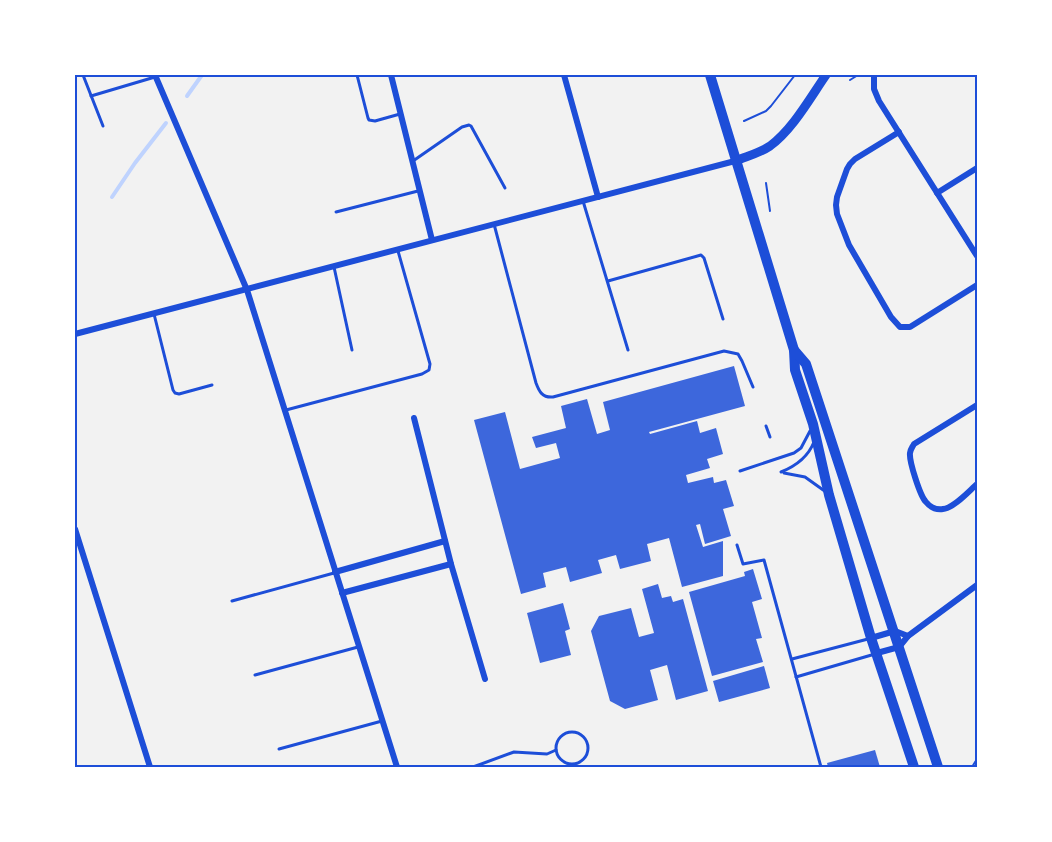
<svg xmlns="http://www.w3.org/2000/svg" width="1052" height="842" viewBox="0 0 1052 842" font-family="'Exo 2',sans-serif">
<rect width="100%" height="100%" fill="#f2f2f2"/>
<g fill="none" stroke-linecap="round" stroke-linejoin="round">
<g stroke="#bfd3fe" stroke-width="4">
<path d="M 187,96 L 202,75"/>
<path d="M 112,197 L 135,163 L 166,123"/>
</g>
</g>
<g fill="#3d67dc">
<path d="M 734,366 L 745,406 L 649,432 L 650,434 L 697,421 L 700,433 L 716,428 L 723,454 L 707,459 L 710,468 L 686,475 L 688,483 L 713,477 L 714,483 L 726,480 L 734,506 L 723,509 L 731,536 L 705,544 L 700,524 L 696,525 L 703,547 L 723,541 L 723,576 L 682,587 L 669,538 L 647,544 L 651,561 L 620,569 L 616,555 L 598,560 L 602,573 L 570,582 L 566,567 L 543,573 L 546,587 L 521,594 L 474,420 L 505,412 L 520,469 L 560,458 L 556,443 L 536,448 L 532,437 L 566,428 L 561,406 L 587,399 L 597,434 L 610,430 L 603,402 Z"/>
<path d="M 753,569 L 762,599 L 752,602 L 762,638 L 756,639 L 763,662 L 712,676 L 689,592 L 745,576 L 744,572 Z"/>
<path d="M 658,584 L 662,598 L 671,596 L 673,602 L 683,599 L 708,691 L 676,700 L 667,665 L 650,670 L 658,700 L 625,709 L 610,701 L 591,631 L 599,616 L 631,608 L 639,637 L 654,633 L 642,589 Z"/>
<path d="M 563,603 L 570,629 L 565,631 L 571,655 L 540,663 L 527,613 Z"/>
<path d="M 764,666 L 770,688 L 719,702 L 713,681 Z"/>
<path d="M 875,750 L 880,767 L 828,767 L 827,763 Z"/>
</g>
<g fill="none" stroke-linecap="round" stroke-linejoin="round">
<g stroke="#1d4ed8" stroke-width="2">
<path d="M 850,80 L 858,75"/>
<path d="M 744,121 L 766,111 L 771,106 L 795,75"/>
<path d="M 766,183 L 770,211"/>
<path d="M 972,767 L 977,759"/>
</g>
<g stroke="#1d4ed8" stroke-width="3">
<path d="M 83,75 L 103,126"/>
<path d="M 357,75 L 368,118 L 369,120 L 375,121 L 400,114"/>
<path d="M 91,96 L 155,77"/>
<path d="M 413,161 L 462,127 L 469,125 L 471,126 L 505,188"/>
<path d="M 583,201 L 628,350"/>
<path d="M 336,212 L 418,191"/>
<path d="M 494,224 L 536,383 C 539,391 542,398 553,397 L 724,351 L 738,354 L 742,361 L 753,387"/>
<path d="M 334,267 L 352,350"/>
<path d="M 608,281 L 701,255 L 704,258 L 723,319"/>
<path d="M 154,314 L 173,390 L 175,393 L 179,394 L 212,385"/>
<path d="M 286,410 L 422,374 L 429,370 L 430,364 L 398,251"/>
<path d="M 766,426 L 770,437"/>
<path d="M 740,471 L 794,453 L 801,448 L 810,431"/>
<path d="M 781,472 C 796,466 808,457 814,442"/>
<path d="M 784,473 L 805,477 L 826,492"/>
<path d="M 737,545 L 743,564 L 764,560 L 821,767"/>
<path d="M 232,601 L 334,573"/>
<path d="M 792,659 L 868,639"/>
<path d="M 255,675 L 358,647"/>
<path d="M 796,677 L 875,654"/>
<circle cx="572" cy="748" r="16"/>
<path d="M 279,749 L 382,721"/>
<path d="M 473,767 L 514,752 L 547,754 L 556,750"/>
</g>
<g stroke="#1d4ed8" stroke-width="6">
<path d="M 155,75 L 247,290 L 397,767"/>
<path d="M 391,75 L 432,240"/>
<path d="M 564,75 L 598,197"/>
<path d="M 874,75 L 874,89 L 879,101 L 977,256"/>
<path d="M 899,132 L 855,159 L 850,164 L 847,169 L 837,197 L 836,205 L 837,214 L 849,245 L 891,317 L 900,327 L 910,327 L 977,285"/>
<path d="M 937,193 L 977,168"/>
<path d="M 75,334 L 735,161"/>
<path d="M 977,405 L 914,444 C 912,448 911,448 910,453 C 909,461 920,496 926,502 C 930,507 936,510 943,509 C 954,508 969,491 977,484"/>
<path d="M 414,418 L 451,564 L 485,679"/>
<path d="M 75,529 L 150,767"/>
<path d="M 335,572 L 445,541"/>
<path d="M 342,593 L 451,564"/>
<path d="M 871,638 L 895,631 L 908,636"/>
<path d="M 877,653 L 899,647 L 908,636 L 977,585"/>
</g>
<path stroke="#1d4ed8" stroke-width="9" d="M 735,161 C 747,156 760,153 770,146 C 793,129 810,98 826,75"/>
<g stroke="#1d4ed8" stroke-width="10">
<path d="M 710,75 L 794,350 L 795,370 L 813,424 L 829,495 L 871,638 L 914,767"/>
<path d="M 794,350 L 806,364 L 938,767"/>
</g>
</g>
<rect width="1052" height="842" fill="none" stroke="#ffffff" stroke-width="153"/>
<rect x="76" y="76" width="900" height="690" fill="none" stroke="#1d4ed8" stroke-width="2"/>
</svg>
